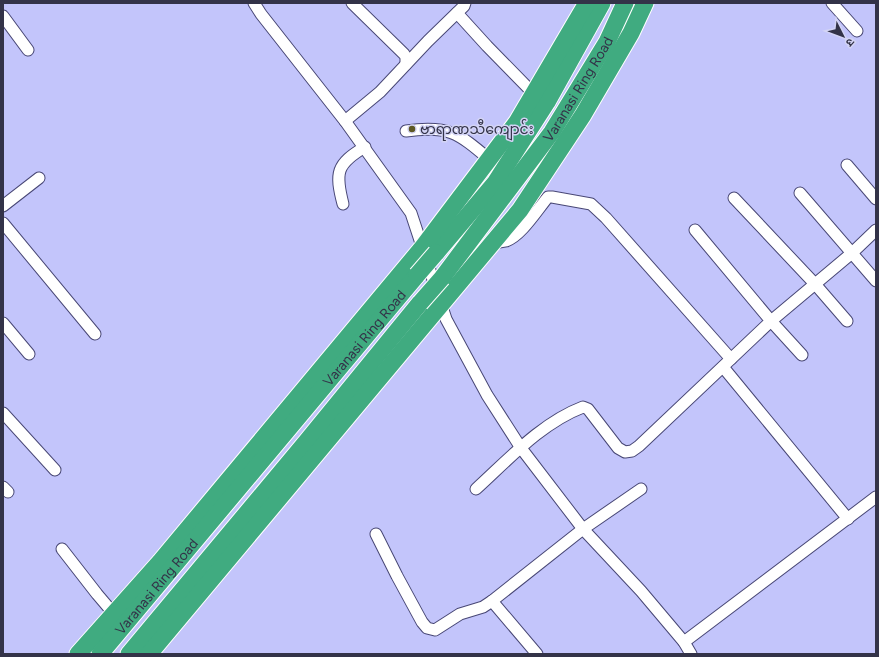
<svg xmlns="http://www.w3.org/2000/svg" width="879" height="657" viewBox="0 0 879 657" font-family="Figtree,'Noto Sans Devanagari','Noto Sans Myanmar',sans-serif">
<rect width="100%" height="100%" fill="#c3c5fb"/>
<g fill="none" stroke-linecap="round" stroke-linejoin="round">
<defs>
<g id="minor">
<path d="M 254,3 L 261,14 L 345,121 L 411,213 L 446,319 L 487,395 L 521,448 L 583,529 L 641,591 L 684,642 L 691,654"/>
<path d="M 352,3 L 404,54 L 406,57 L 406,64"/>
<path d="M 832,3 L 857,31"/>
<path d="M 457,13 L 487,46 L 534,94"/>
<path d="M 3,16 L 28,50"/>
<path d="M 345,121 L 380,92 L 428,41 L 464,6 L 465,3"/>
<path d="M 406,131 C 449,125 458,133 490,160"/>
<path d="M 847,165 L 876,199"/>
<path d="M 800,193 L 876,281"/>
<path d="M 734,198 L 815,284 L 847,321"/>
<path d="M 343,204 C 335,173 336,164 365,147"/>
<path d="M 3,206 L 39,178"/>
<path d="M 3,223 L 95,334"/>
<path d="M 695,230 L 771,321 L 802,355"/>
<path d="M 493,243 C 497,242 502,242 506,241 C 521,236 537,210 548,197 L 552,197 L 591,204 L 606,218 L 731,359"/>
<path d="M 3,323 L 29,354"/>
<path d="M 723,367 L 848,519"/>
<path d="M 3,413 L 55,470"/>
<path d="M 3,487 L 8,492"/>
<path d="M 476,489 C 508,460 541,423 583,407 L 588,409 L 618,448 L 625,452 L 632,451 L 639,446 L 771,321 L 852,253 L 876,230"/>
<path d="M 376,534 L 397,576 L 422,622 L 427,628 L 435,630 L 460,614 L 483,607 L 492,601 L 583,529 L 641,489"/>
<path d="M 62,549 L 97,594 L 114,614"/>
<path d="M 492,601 L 537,654"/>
<path d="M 684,642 L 876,497"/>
</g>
<g id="highway">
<path d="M 436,253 L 495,183 L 547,102 L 602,3"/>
<path id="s1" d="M 442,278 L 552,132 L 607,42 L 625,3"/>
<path d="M 78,654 L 160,562 L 422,248 L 517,122 L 587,3"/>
<path id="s2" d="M 100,654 L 417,275"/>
<path d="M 129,654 L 307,441 L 420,303"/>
<path d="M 149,654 L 520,210 L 583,115 L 631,33 L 645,3"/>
</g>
</defs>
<use href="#minor" stroke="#484775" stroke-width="13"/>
<use href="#highway" stroke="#fff" stroke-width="19"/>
<use href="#minor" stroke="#fff" stroke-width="11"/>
<use href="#highway" stroke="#40ab80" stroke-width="17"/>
<defs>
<g id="highway-bridge">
<path d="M 417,275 L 436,253"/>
<path d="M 420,303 L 442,278"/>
</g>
</defs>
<use href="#highway-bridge" stroke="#fff" stroke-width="19" stroke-linecap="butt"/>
<use href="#highway-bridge" stroke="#40ab80" stroke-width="17"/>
</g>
<circle fill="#5d5824" stroke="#d3d4f5" stroke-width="1.5" cx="412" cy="129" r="4"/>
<g text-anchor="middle" stroke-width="3" stroke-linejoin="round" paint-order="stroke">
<g font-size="14" fill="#333348" stroke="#d3d4f5">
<text dy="5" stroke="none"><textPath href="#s1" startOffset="233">Varanasi Ring Road</textPath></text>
<text dy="5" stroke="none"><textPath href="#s2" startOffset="412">Varanasi Ring Road</textPath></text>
<text dy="5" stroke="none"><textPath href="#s2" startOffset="88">Varanasi Ring Road</textPath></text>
</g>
<g font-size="14" fill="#333348" stroke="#d3d4f5" text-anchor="start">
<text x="420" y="134">ဗာရာဏသီကျောင်း</text>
</g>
</g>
<rect width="879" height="657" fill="none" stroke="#333348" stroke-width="8"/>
<g transform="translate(843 36) rotate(132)" stroke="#d3d4f5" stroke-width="3" paint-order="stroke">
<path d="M0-3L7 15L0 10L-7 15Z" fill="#333348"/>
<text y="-6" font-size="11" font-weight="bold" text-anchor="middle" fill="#333348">उ</text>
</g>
</svg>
